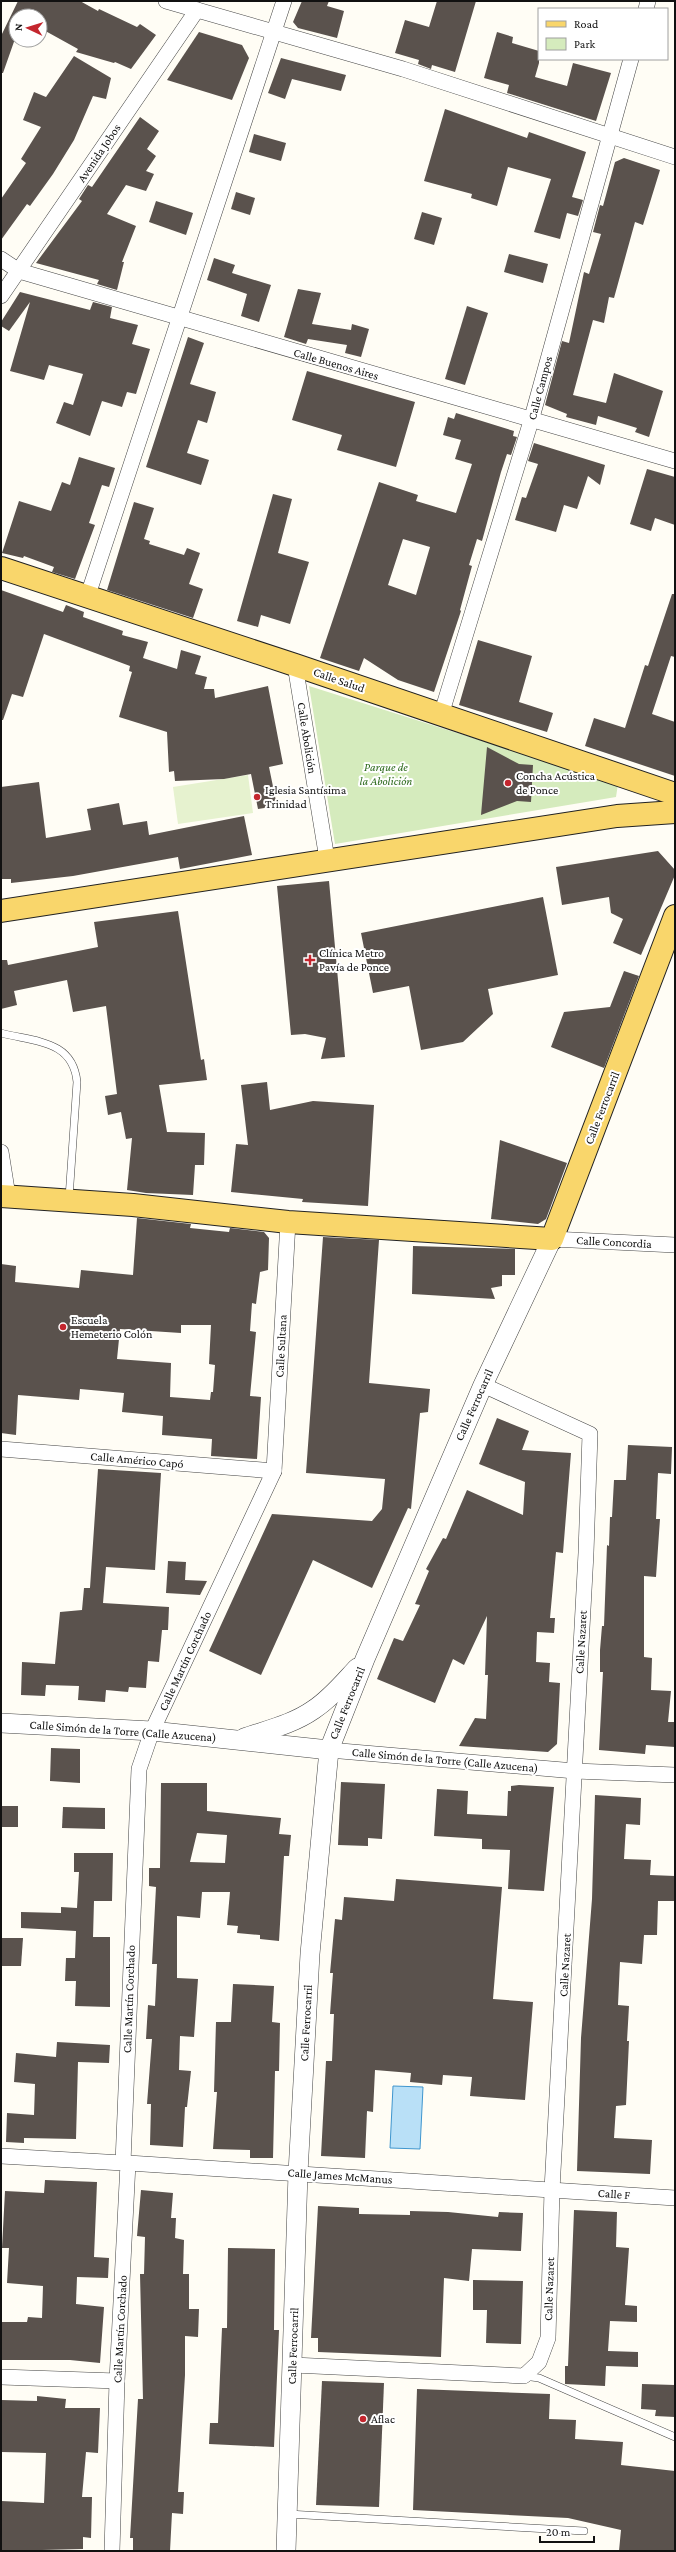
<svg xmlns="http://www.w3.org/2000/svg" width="676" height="2552" viewBox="0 0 676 2552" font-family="'Crimson Pro',serif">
<rect width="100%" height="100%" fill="#fffdf5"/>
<path fill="#d5ebbd" d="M 309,686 L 618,784 L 616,797 L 335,844 Z"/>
<path fill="#e6f2cf" d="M 248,775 L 253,813 L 178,824 L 173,787 Z"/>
<path fill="#b9e0f7" stroke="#3f96cf" d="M 393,2086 L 423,2087 L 420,2149 L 390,2148 Z"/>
<g fill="#5a524d" fill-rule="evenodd">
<path d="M 18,1 L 80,1 L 98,11 L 99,9 L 137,27 L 140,24 L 156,35 L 131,69 L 115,62 L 114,63 L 76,52 L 78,49 L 40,28 L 40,16 L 16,16 L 16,36 L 3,73 L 1,73 L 1,36 Z"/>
<path d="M 302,1 L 329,1 L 327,6 L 344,11 L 337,38 L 298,28 L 293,22 Z"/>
<path d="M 437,1 L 476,1 L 455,72 L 432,65 L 431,69 L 418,64 L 419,60 L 395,53 L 405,20 L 429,27 Z"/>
<path d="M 199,32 L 242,45 L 249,58 L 232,100 L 167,80 Z"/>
<path d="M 497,32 L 513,37 L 512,43 L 539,51 L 539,63 L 535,77 L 567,86 L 573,63 L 611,73 L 596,121 L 507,93 L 509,85 L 484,78 Z"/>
<path d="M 74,56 L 111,78 L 106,99 L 93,96 L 74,140 L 53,174 L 30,206 L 27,204 L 1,240 L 1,199 L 26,163 L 21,159 L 41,127 L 23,120 L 34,92 L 46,97 Z"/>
<path d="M 281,58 L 346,75 L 341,91 L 292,79 L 285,99 L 268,93 Z"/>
<path d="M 445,109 L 527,138 L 529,132 L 586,152 L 572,197 L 583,200 L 578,216 L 567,213 L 560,239 L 534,232 L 551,179 L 508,167 L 497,206 L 471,198 L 472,194 L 424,181 Z"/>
<path d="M 140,117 L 159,131 L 147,149 L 156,156 L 146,171 L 154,174 L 146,191 L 126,185 L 107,214 L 136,226 L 122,262 L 124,262 L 117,290 L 97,284 L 99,280 L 36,263 L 82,201 L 79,199 L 88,185 L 92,187 Z"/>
<path d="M 254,134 L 286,143 L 281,161 L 249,152 Z"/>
<path d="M 624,158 L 660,170 L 643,225 L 635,222 L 614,298 L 609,297 L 604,323 L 593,320 L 573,395 L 606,403 L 614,373 L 663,391 L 649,437 L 635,432 L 637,428 L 598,416 L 596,425 L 566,417 L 567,414 L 545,405 L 562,341 L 569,343 L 584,272 L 589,274 L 601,234 L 593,232 L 600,205 L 603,206 L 615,162 Z"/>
<path d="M 236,192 L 255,198 L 250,215 L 231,209 Z"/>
<path d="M 156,201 L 193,213 L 186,235 L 149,222 Z"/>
<path d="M 422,212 L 442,218 L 434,245 L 414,239 Z"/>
<path d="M 509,254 L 548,264 L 543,283 L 504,272 Z"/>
<path d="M 214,258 L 235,265 L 232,273 L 271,285 L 259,322 L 241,316 L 247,294 L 207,280 Z"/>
<path d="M 298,289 L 321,293 L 312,324 L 351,330 L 352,324 L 369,329 L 361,357 L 345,353 L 347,345 L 308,339 L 306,344 L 284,337 Z"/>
<path d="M 20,292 L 90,310 L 93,302 L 112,307 L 110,318 L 138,325 L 132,344 L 150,349 L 136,394 L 127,392 L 122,407 L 102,401 L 90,436 L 56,423 L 64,402 L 73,405 L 83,374 L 49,365 L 44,380 L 10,371 L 30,302 L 9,331 L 1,326 L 1,322 Z"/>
<path d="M 467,306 L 488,313 L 465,385 L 445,379 Z"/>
<path d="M 188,337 L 204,343 L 190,384 L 216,392 L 207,423 L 198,420 L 187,453 L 209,460 L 201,485 L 146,467 Z"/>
<path d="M 307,371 L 415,402 L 396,467 L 337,450 L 342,435 L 292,420 Z"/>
<path d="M 456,413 L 514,431 L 513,436 L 517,437 L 511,455 L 507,454 L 501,472 L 482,541 L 477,539 L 469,565 L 472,566 L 460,610 L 461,611 L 434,692 L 398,680 L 364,658 L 359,671 L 320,658 L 379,482 L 418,495 L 416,501 L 456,513 L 472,464 L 455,459 L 461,440 L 443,435 L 448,417 L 454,419 ZM 403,539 L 430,547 L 416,595 L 388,585 Z"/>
<path d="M 534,443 L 605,465 L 600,485 L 588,476 L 577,509 L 564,505 L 556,532 L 515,520 L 522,497 L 526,498 L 538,464 L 528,461 Z"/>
<path d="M 79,457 L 115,468 L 109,487 L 102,485 L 89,523 L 95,525 L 75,579 L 52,572 L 54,567 L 24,556 L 23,558 L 2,553 L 19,501 L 51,511 L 62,482 L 70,485 Z"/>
<path d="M 647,469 L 675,477 L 675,525 L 655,518 L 651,531 L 630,524 Z"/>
<path d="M 273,494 L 292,499 L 278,553 L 309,562 L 290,624 L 261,615 L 258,627 L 237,621 Z"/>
<path d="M 134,502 L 154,508 L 144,539 L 150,541 L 149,544 L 184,555 L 187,548 L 200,553 L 189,584 L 203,589 L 193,618 L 107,590 Z"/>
<path d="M 1,590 L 63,612 L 66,605 L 84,612 L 83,617 L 123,631 L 122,635 L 148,642 L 143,658 L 177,669 L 181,650 L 201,656 L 195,674 L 207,677 L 204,689 L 214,689 L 215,698 L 268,686 L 283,764 L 269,767 L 277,806 L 258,809 L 251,774 L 224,779 L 175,781 L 174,771 L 169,772 L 167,732 L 119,717 L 132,672 L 129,671 L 130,666 L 44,634 L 23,697 L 12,694 L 3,720 L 1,720 Z"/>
<path d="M 672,594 L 675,594 L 675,657 L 671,656 L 652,714 L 675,722 L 675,776 L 585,746 L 594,718 L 625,728 L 645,665 L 648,666 Z"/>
<path d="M 478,640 L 532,656 L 519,702 L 553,713 L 547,732 L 459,705 Z"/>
<path d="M 487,747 L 519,764 L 533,765 L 531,802 L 517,801 L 481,815 Z"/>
<path d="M 39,782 L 46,838 L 91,830 L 87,809 L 119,803 L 123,825 L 147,821 L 149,835 L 244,816 L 252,855 L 180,869 L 178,857 L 73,876 L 11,883 L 11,879 L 1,879 L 1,787 Z"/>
<path d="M 658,851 L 675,870 L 675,875 L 641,955 L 613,943 L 623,919 L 611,913 L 609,897 L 562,905 L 556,867 Z"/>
<path d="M 329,881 L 345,1057 L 321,1059 L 326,1038 L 305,1034 L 291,1035 L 277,886 Z"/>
<path d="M 543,897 L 558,975 L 488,989 L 493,1014 L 463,1042 L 421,1050 L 409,986 L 373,993 L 361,933 Z"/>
<path d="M 178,911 L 201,1060 L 204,1059 L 207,1080 L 159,1085 L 167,1132 L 205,1133 L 204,1165 L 195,1165 L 193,1195 L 146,1193 L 127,1190 L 132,1138 L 126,1139 L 121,1112 L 108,1115 L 105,1096 L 117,1094 L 106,1006 L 73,1012 L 67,980 L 14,991 L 17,1005 L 1,1009 L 1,960 L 7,960 L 8,965 L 98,947 L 94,922 Z"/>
<path d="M 624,971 L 639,976 L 604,1068 L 551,1047 L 564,1012 L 610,1007 Z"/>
<path d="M 267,1082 L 270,1110 L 313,1101 L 374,1105 L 368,1206 L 302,1202 L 303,1199 L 231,1192 L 236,1144 L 248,1145 L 241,1085 Z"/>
<path d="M 500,1140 L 567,1163 L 546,1219 L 538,1224 L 491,1219 Z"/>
<path d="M 137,1218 L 191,1224 L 190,1228 L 229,1232 L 230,1228 L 264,1232 L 269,1238 L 268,1270 L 260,1272 L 256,1304 L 252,1303 L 250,1331 L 256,1332 L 250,1396 L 261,1397 L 257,1459 L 211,1456 L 212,1439 L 162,1435 L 163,1416 L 122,1412 L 124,1393 L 80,1389 L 79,1400 L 18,1395 L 16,1435 L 1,1433 L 1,1264 L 16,1266 L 15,1282 L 79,1288 L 81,1270 L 133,1275 ZM 181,1325 L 211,1325 L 209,1364 L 215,1365 L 213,1392 L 211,1392 L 210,1400 L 170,1397 L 171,1363 L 117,1359 L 120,1329 L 181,1333 Z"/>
<path d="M 323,1237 L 379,1240 L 369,1383 L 430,1389 L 428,1412 L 420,1413 L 411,1509 L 408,1508 L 372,1588 L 313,1560 L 261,1675 L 209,1651 L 272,1514 L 372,1521 L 382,1509 L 385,1479 L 306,1473 Z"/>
<path d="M 413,1246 L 515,1249 L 515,1275 L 502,1275 L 502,1286 L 491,1288 L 495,1299 L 412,1294 Z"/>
<path d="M 497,1418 L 529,1431 L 522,1450 L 571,1453 L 563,1553 L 556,1552 L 550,1618 L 555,1618 L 554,1633 L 537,1632 L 536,1662 L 550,1663 L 549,1682 L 560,1683 L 557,1744 L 548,1752 L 459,1746 L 475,1718 L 486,1719 L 488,1675 L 485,1675 L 487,1616 L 464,1665 L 453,1659 L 435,1703 L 377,1679 L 394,1638 L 403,1641 L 420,1605 L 415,1604 L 429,1571 L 426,1569 L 443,1538 L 446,1539 L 467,1490 L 523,1515 L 525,1482 L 479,1464 Z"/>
<path d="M 628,1445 L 672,1447 L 671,1474 L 658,1473 L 656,1519 L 660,1519 L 656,1577 L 644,1576 L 644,1657 L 652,1658 L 651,1690 L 671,1691 L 668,1722 L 675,1722 L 675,1747 L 646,1745 L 645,1754 L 599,1750 L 603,1672 L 600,1672 L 600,1650 L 602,1626 L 604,1626 L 607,1545 L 609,1546 L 610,1517 L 612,1517 L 614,1480 L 626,1480 Z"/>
<path d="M 98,1469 L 161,1473 L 155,1570 L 106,1567 L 103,1603 L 169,1607 L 168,1630 L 162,1630 L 159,1662 L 148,1661 L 146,1688 L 129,1687 L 128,1692 L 106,1690 L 105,1702 L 78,1700 L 79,1686 L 46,1685 L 45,1696 L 21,1695 L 22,1662 L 55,1664 L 60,1612 L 82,1610 L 84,1588 L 90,1588 Z"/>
<path d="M 168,1561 L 186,1562 L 185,1580 L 207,1581 L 200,1595 L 166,1593 Z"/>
<path d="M 51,1748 L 80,1749 L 80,1783 L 50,1781 Z"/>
<path d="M 341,1782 L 385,1784 L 382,1839 L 368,1838 L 368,1846 L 338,1845 Z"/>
<path d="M 161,1783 L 207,1783 L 207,1811 L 281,1818 L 279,1834 L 291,1835 L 289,1856 L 284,1856 L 279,1941 L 260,1939 L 260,1935 L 237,1933 L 238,1926 L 227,1925 L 230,1892 L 202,1892 L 200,1918 L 177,1916 L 177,1978 L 198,1979 L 194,2037 L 180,2036 L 179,2070 L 191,2071 L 187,2107 L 185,2107 L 183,2147 L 150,2145 L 151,2104 L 147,2104 L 152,2039 L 146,2039 L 148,2005 L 155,2006 L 157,1964 L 152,1964 L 156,1887 L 149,1886 L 149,1868 L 160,1868 ZM 197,1833 L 227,1835 L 225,1863 L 190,1862 Z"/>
<path d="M 519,1785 L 554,1787 L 544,1891 L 508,1889 L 510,1850 L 482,1849 L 482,1839 L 434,1836 L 437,1789 L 468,1791 L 467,1814 L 507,1816 L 508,1791 L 511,1791 L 511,1786 Z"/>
<path d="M 595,1795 L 641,1798 L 640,1825 L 626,1824 L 624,1859 L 651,1860 L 650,1875 L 675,1876 L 675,1901 L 658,1901 L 657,1935 L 644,1935 L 642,1964 L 620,1962 L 618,2005 L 629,2006 L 627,2041 L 629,2041 L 626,2105 L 616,2106 L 614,2138 L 652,2140 L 650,2174 L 577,2171 L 581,2038 L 592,1899 Z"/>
<rect x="1" y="1806" width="17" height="21"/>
<path d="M 63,1807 L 105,1808 L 105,1829 L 62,1828 Z"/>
<path d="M 74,1853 L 113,1853 L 112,1901 L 94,1901 L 93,1937 L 110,1937 L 110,2007 L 75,2006 L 76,1981 L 65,1981 L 66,1958 L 75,1958 L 76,1931 L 21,1928 L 21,1912 L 61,1913 L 61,1907 L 77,1908 L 79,1872 L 74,1872 Z"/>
<path d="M 396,1879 L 502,1887 L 493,1999 L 533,2002 L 525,2100 L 470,2096 L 472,2077 L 443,2075 L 442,2085 L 410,2082 L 411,2073 L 375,2070 L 373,2112 L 367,2111 L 365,2158 L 321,2156 L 326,2061 L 332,2061 L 334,2014 L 330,2014 L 333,1973 L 330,1973 L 335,1919 L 342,1920 L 344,1897 L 394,1901 Z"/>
<path d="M 1,1938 L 23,1938 L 21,1966 L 1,1966 Z"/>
<path d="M 233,1984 L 274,1986 L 272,2022 L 280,2023 L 279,2071 L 275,2071 L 273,2158 L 250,2158 L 250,2150 L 213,2149 L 217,2092 L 214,2092 L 216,2022 L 231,2022 Z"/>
<path d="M 57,2042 L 110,2045 L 109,2063 L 78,2062 L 76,2139 L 24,2138 L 24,2143 L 6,2142 L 7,2113 L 34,2115 L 35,2084 L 14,2082 L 16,2053 L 56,2057 Z"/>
<path d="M 45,2180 L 97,2182 L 94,2257 L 109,2258 L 108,2278 L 77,2277 L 76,2304 L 104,2307 L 100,2363 L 70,2360 L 1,2360 L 1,2322 L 27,2322 L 28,2317 L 42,2318 L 43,2286 L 7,2283 L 9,2248 L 2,2248 L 5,2191 L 44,2193 Z"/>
<path d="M 141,2190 L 173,2193 L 171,2218 L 176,2218 L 175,2238 L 184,2240 L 183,2274 L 189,2274 L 189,2309 L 199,2309 L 198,2337 L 185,2336 L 185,2375 L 178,2492 L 184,2492 L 183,2514 L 172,2513 L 170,2551 L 133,2551 L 133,2538 L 130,2538 L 138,2399 L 143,2399 L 140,2274 L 144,2274 L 145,2237 L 137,2236 Z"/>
<path d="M 318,2206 L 359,2208 L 359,2214 L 410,2215 L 410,2211 L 448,2212 L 498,2217 L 499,2212 L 523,2213 L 521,2251 L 472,2249 L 469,2281 L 444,2278 L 441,2357 L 318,2352 L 318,2338 L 311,2338 Z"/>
<path d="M 574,2210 L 617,2212 L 616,2247 L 629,2248 L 625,2305 L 637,2306 L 637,2322 L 610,2321 L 608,2351 L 638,2352 L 638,2367 L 606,2366 L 605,2386 L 565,2384 L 565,2366 L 568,2366 Z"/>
<path d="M 228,2248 L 275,2249 L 274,2330 L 279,2330 L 274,2447 L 209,2444 L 210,2423 L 218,2423 L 222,2328 L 227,2328 Z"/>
<path d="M 473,2280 L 523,2281 L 521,2344 L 486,2343 L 487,2310 L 473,2310 Z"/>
<path d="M 322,2381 L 384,2383 L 379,2507 L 316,2505 Z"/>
<path d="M 642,2384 L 675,2385 L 675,2417 L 655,2416 L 656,2410 L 641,2409 Z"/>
<path d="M 417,2389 L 550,2394 L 549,2419 L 576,2420 L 575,2439 L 623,2442 L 621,2465 L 675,2471 L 675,2551 L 619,2551 L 621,2530 L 568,2518 L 413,2510 Z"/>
<path d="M 37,2396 L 66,2399 L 65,2408 L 100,2408 L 98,2453 L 86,2452 L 82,2497 L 92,2497 L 91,2538 L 83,2537 L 83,2549 L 1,2551 L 1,2501 L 44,2503 L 46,2453 L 1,2452 L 1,2400 L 37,2401 Z"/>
</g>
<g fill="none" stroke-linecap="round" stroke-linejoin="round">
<defs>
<g id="service">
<path d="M 1,1033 C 35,1042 73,1040 77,1082 L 69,1198"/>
<path d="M 524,2376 L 539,2378 L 675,2437"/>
<path d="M 288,2514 L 584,2531"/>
</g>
<g id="minor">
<path d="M 166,1 L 403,69 L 675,157"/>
<path d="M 646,9 L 648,1"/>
<path d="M 1,259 L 19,271 L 675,461"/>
<path d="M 1,296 L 197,10"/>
<path d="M 88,595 L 284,1"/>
<path d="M 295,665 L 327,859"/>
<path d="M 441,715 L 531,421 L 631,59"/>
<path d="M 1,1152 L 8,1196"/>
<path d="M 552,1239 L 675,1245"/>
<path d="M 1,1449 L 274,1471"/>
<path d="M 329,1750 L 575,1771 L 675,1775"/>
<path d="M 1,2156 L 123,2163"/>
<path d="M 128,2163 L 675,2198"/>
<path d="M 293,2365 L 524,2376 L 539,2362 L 548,2338 L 552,2190 L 586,1553 L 590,1434 L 483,1385"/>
<path d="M 1,2377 L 117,2381"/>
<path d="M 112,2551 L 117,2381 L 128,2163 L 123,2163 L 139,1769 L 152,1731 L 274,1471 L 288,1222"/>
</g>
<g id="tertiary">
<path d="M 1,1723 L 152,1731 L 329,1750"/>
<path d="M 244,1738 C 267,1730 293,1724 313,1710 C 330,1699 343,1683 357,1668"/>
<path d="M 286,2551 L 298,2173 L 310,1954 L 329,1750 L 365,1659 L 483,1385 L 552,1239"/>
</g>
<g id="primary">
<path d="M 1,568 L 295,665 L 675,794"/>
<path d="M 1,911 L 617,816 L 675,812"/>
<path d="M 1,1196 L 133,1205 L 288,1222 L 552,1239 L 675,916"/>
</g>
</defs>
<use href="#service" stroke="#444" stroke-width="8"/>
<use href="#minor" stroke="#444" stroke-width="16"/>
<use href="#tertiary" stroke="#444" stroke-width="20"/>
<use href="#primary" stroke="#222" stroke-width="24"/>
<use href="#service" stroke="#fff" stroke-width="7"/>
<use href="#minor" stroke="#fff" stroke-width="15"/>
<use href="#tertiary" stroke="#fff" stroke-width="19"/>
<use href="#primary" stroke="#f9d66b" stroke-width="22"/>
</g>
<g fill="#c4262e" stroke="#fff" stroke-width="1.5">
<circle cx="508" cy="783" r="4"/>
<circle cx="257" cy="797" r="4"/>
<path d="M308 954h4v4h4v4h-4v4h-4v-4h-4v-4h4z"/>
<circle cx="63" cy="1327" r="4"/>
<circle cx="363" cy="2419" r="4"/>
</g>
<g text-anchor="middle" stroke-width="4" stroke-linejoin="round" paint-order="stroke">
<g font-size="12" fill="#111" stroke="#fff">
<text transform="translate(99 153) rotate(-56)" y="4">Avenida Jobos</text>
<text transform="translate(336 364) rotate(16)" y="4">Calle Buenos Aires</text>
<text transform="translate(540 388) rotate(-75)" y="4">Calle Campos</text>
<text transform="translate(339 680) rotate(19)" y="4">Calle Salud</text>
<text transform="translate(307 738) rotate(81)" y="4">Calle Abolición</text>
<text transform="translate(602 1108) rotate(-69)" y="4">Calle Ferrocarril</text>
<text transform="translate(614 1242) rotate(3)" y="4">Calle Concordia</text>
<text transform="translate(281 1346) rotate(-87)" y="4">Calle Sultana</text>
<text transform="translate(474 1405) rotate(-66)" y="4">Calle Ferrocarril</text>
<text transform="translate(137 1460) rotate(5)" y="4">Calle Américo Capó</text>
<text transform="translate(581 1642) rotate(-87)" y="4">Calle Nazaret</text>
<text transform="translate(185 1661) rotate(-65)" y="4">Calle Martín Corchado</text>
<text transform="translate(347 1703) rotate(-68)" y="4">Calle Ferrocarril</text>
<text transform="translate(123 1731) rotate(4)" y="4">Calle Simón de la Torre (Calle Azucena)</text>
<text transform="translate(445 1760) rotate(5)" y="4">Calle Simón de la Torre (Calle Azucena)</text>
<text transform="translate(565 1965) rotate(-87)" y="4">Calle Nazaret</text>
<text transform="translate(129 1999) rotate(-88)" y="4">Calle Martín Corchado</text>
<text transform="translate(306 2023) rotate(-87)" y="4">Calle Ferrocarril</text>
<text transform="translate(340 2176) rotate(4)" y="4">Calle James McManus</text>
<text transform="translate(614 2194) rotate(4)" y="4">Calle F</text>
<text transform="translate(549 2289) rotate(-88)" y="4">Calle Nazaret</text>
<text transform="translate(120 2329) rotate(-87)" y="4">Calle Martín Corchado</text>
<text transform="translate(293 2346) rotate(-88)" y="4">Calle Ferrocarril</text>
</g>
<g font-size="12" font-style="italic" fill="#2f6b1f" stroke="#fff">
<text x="386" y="771">Parque de<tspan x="386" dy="14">la Abolición</tspan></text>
</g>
<g font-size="12" fill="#111" stroke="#fff" text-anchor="start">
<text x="516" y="780">Concha Acústica<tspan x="516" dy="14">de Ponce</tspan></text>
<text x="265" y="794">Iglesia Santísima<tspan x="265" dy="14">Trinidad</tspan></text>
<text x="319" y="957">Clínica Metro<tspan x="319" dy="14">Pavía de Ponce</tspan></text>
<text x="71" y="1324">Escuela<tspan x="71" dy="14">Hemeterio Colón</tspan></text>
<text x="371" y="2423">Aflac</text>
</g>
</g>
<rect width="676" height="2552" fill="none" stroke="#111111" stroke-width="4"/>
<rect x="538" y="8" width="130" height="52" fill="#ffffff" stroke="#a0a0a0"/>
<rect x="546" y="21" width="20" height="6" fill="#f9d66b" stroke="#a0a0a0"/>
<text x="574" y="28" font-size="12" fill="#111111">Road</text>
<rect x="546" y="38" width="20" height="12" fill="#d5ebbd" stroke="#a0a0a0"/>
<text x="574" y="48" font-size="12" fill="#111111">Park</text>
<g transform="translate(28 28) rotate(274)"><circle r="19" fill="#ffffff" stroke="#a0a0a0"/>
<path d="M0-3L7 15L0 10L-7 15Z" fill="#c4262e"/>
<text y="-6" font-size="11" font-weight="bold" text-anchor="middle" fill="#111111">N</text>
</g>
<path d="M540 2536v6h54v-6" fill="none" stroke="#111111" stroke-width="2"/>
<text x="546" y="2536" font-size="12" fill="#111111" stroke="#ffffff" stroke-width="3" paint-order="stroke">20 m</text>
</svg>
